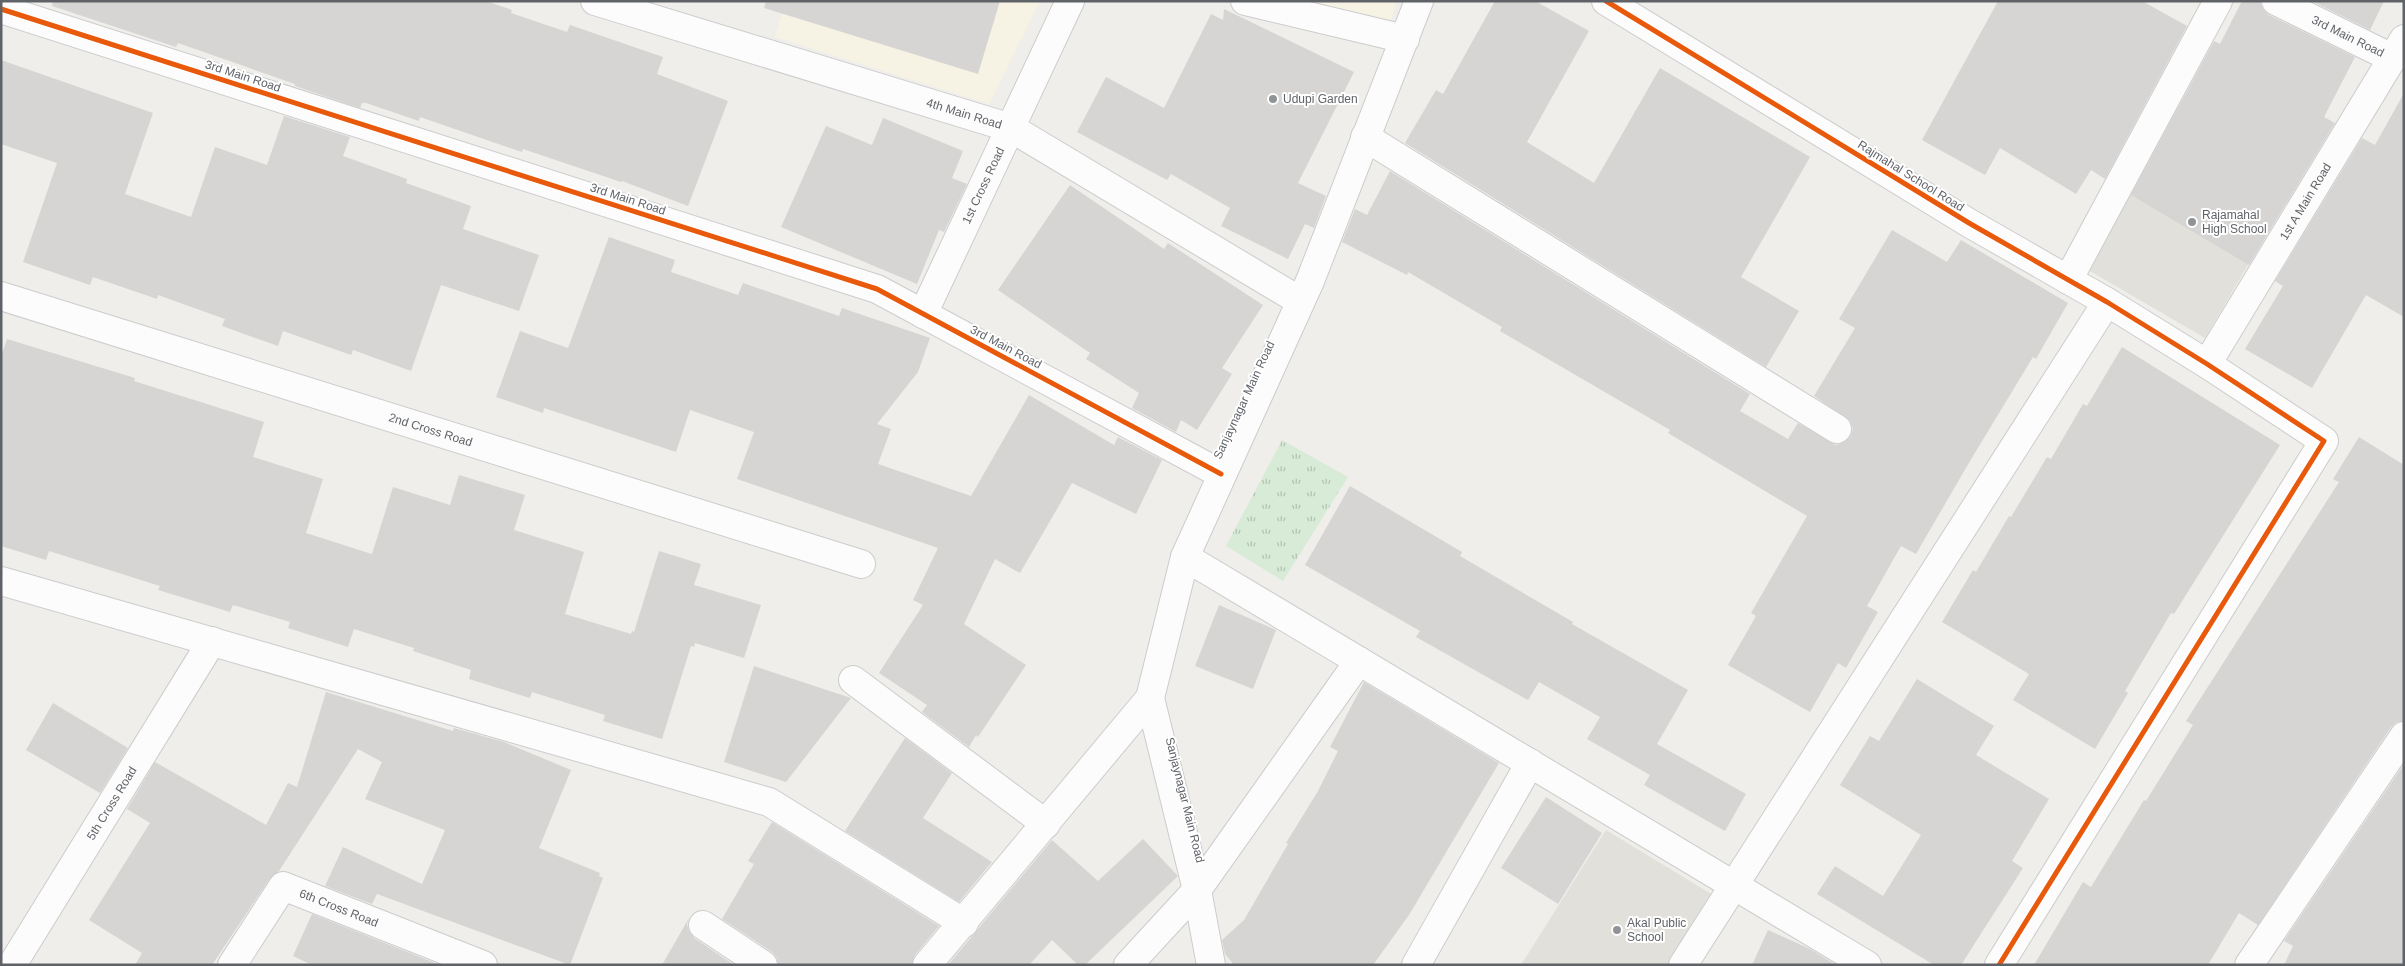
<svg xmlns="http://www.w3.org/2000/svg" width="2405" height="966" viewBox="0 0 2405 966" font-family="Helvetica,sans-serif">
<defs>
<pattern id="grass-tufts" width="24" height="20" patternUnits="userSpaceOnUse" patternTransform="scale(1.25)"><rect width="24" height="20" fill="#d8ebd6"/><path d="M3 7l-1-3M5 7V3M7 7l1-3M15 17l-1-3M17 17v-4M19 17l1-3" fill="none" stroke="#b2c2b1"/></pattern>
</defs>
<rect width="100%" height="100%" fill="#efeeea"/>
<g fill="#f7f3e4">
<path d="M 786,1 L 1040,1 L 989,104 L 775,37 Z"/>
<path d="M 1289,1 L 1396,1 L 1390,23 Z"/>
</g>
<g fill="#e2e0da">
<path d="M 2178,104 L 2300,176 L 2205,338 L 2083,267 Z"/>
<path d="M 1606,830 L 1713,895 L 1669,965 L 1521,965 Z"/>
</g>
<path fill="url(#grass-tufts)" d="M 1282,440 L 1348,477 L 1283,581 L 1226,546 Z"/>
<g fill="#d6d5d3">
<path d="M 53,1 L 486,1 L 512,10 L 511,13 L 567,32 L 570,25 L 663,57 L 657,74 L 728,101 L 688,206 L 622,181 L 621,182 L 523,149 L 522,152 L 420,117 L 419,121 L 366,103 L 362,103 L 360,108 L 295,86 L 295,84 L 178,43 L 176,47 L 52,6 Z"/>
<path d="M 766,1 L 1000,1 L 978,74 L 764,8 Z"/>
<path d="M 1495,1 L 1535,1 L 1589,31 L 1527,142 L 1594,183 L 1660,68 L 1810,157 L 1741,277 L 1799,311 L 1766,367 L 1405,143 L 1436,90 L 1443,94 Z"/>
<path d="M 1998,1 L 2142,1 L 2187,26 L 2105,179 L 2091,170 L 2076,194 L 2000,148 L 1985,175 L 1922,140 Z"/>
<path d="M 2242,1 L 2260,1 L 2263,9 L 2269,15 L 2355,57 L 2324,117 L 2335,123 L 2249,265 L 2131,195 L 2214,41 L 2220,44 Z"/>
<path d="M 2312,1 L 2384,1 L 2370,30 Z"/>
<path d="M 1224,9 L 1354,72 L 1298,183 L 1326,196 L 1314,228 L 1305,224 L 1288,259 L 1221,226 L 1230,208 L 1171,174 L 1167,180 L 1077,132 L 1106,77 L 1164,108 L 1211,14 L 1223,20 Z"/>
<path d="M 1,60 L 153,113 L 125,194 L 191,217 L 215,147 L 267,165 L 284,116 L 350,137 L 343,156 L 407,179 L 406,183 L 471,206 L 463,229 L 539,255 L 519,311 L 441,285 L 411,371 L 353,350 L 351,355 L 283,331 L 278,346 L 222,326 L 225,319 L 158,295 L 157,299 L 93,277 L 90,285 L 23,262 L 57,163 L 1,144 Z"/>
<path d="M 2404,93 L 2404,317 L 2366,295 L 2312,388 L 2245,349 L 2283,286 L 2275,281 L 2362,138 L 2375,145 Z"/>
<path d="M 883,118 L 963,151 L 952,178 L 967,184 L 944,232 L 939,230 L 917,284 L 781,227 L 826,126 L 872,145 Z"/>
<path d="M 1390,171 L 1750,394 L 1740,411 L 1788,439 L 1798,423 L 1836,445 L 1845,442 L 1850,437 L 1853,429 L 1850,421 L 1814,396 L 1855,328 L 1839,319 L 1892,230 L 1947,262 L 1961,240 L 2068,303 L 2036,359 L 2033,357 L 1970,461 L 1916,554 L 1901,546 L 1867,606 L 1878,612 L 1846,668 L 1838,663 L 1810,712 L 1728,665 L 1756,616 L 1751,613 L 1807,516 L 1668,433 L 1670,430 L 1500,331 L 1502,327 L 1408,272 L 1407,275 L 1342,242 L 1355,209 L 1367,215 Z"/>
<path d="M 1070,185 L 1164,249 L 1168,243 L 1263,305 L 1222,368 L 1232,374 L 1197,430 L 1181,420 L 1176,432 L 1132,408 L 1139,393 L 1086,359 L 1090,353 L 998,290 Z"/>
<path d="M 609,237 L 675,260 L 671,272 L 738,295 L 743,283 L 839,316 L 842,308 L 930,338 L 918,372 L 877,424 L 891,429 L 878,464 L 971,496 L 1029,395 L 1114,445 L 1118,437 L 1162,460 L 1136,514 L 1072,483 L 1020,573 L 995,559 L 964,624 L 1026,665 L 978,737 L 976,735 L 969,747 L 922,712 L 927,705 L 879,673 L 923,605 L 913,600 L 938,548 L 737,479 L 754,432 L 690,410 L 676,452 L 544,408 L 543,413 L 496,397 L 520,331 L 568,348 Z"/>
<path d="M 7,339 L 135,378 L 134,381 L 264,422 L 253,457 L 323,479 L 306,533 L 372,554 L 393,487 L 450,505 L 459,475 L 525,495 L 514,530 L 584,552 L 565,614 L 631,634 L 632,631 L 634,632 L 659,551 L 701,564 L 694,585 L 761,605 L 744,658 L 695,643 L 694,647 L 691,646 L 662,739 L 603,721 L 605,715 L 532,692 L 530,698 L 469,679 L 471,670 L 413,651 L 414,648 L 354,629 L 348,647 L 288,628 L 290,622 L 233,605 L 230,612 L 158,590 L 160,586 L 49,551 L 46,560 L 1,546 L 1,357 Z"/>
<path d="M 2122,347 L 2280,445 L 2174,614 L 2171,613 L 2125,691 L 2128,693 L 2095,749 L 2013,700 L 2029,674 L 1942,622 L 1973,570 L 1976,572 L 2009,516 L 2011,517 L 2047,457 L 2051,459 L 2083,404 L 2087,406 Z"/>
<path d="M 2359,437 L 2404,465 L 2404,721 L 2397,722 L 2391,727 L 2258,925 L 2239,913 L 2208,965 L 2034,965 L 2083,882 L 2091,887 L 2144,800 L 2146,801 L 2193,725 L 2186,721 L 2339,482 L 2333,479 Z"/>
<path d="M 1350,486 L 1462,552 L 1460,556 L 1573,622 L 1572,624 L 1688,690 L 1657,744 L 1746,794 L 1725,831 L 1644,785 L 1650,775 L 1587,739 L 1600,717 L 1539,682 L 1528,700 L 1416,637 L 1420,631 L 1305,565 Z"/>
<path d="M 1219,605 L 1276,630 L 1253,689 L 1195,666 Z"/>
<path d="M 754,666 L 851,698 L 786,782 L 724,762 Z"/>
<path d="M 1917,679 L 1994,726 L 1976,755 L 2049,799 L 2012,861 L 2023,868 L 1961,965 L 1934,965 L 1817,894 L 1835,866 L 1883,896 L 1921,835 L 1840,785 L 1870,736 L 1879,741 Z"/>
<path d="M 1364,682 L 1499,763 L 1409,915 L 1373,965 L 1234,965 L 1225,954 L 1222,940 L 1244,920 L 1288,844 L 1286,843 L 1318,791 L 1338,751 L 1330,747 Z"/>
<path d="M 326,692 L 453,731 L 454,728 L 504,742 L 571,770 L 539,848 L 600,873 L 599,876 L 603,878 L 570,965 L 377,894 L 372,904 L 325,886 L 343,847 L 422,884 L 445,830 L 365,799 L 382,762 L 358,749 L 279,871 L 270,878 L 212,965 L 135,965 L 142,953 L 89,920 L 150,823 L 127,809 L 155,762 L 266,825 L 288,783 L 297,787 Z"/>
<path d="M 53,703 L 128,748 L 100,793 L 26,750 Z"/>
<path d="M 905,738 L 952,773 L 923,818 L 992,862 L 959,902 L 845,831 Z"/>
<path d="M 2404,764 L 2404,965 L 2284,965 L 2293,946 L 2284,941 Z"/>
<path d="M 1546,797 L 1602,833 L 1558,904 L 1501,868 Z"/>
<path d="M 772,822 L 939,926 L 915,955 L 912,965 L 778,965 L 777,958 L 772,952 L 722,919 L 754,864 L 748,861 Z"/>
<path d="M 1143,839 L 1178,876 L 1085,965 L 1078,965 L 1052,940 L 1029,965 L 948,965 L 1052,840 L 1098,881 Z"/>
<path d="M 312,914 L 440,965 L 312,965 L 293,956 Z"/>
<path d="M 689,918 L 687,924 L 689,931 L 694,938 L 734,965 L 662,965 Z"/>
<path d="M 1768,930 L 1810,949 L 1836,965 L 1752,965 Z"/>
</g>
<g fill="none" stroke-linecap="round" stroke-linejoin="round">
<defs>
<g id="minor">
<path id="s1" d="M 595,1 L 1011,128 L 1300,301"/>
<path d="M 1245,1 L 1405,39"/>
<path d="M 1606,1 L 1969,223 L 2107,302 L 2207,364 L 2324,441 L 1999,965"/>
<path id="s2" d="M 2276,1 L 2392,58"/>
<path d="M 1,9 L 877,289 L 1221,474"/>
<path d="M 1365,137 L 1837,429"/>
<path d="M 2068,280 L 2218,1"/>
<path id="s3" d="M 1,296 L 861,564"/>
<path id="s4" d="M 923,314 L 1070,1"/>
<path id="s5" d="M 2207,364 L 2404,39"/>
<path d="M 1185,557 L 1867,965"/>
<path d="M 1,581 L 769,802 L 964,923"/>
<path d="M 853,680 L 1046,824"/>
<path d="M 703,925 L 763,965"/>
<path id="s6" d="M 12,965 L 212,641"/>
<path id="s7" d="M 232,965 L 283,886 L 483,965"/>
<path d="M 927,965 L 1150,698"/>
<path d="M 1128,965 L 1197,890 L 1359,661"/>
<path d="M 1416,965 L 1530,763"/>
<path d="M 1683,965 L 2107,302"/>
<path d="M 2249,965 L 2404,736"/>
</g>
<path id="tertiary" d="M 1211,965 L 1197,890 L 1150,698 L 1185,557 L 1310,281 L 1419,1"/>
</defs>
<use href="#minor" stroke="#cbcccc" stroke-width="30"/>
<use href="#tertiary" stroke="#cbcccc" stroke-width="30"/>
<use href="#minor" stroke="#fdfcfc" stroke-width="28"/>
<use href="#tertiary" stroke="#fdfcfc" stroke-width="28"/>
<defs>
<g id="cycleway">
<path d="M 1606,1 L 1969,223 L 2107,302 L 2207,364 L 2324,441 L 1999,965"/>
<path d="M 1,9 L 877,289 L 1221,474"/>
</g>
</defs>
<use href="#cycleway" stroke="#fff" stroke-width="8"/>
<use href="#cycleway" stroke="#e8590c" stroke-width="5"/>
</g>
<g fill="#919496" stroke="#fff" stroke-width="2">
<circle cx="1273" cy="99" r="5"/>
<circle cx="2192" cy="222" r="5"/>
<circle cx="1617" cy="930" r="5"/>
</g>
<g text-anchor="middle" stroke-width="4" stroke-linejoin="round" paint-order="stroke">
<g font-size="12" fill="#5f6368" stroke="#fff">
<text dy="4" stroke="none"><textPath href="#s2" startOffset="80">3rd Main Road</textPath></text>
<text transform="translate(243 76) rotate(18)" y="4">3rd Main Road</text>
<text dy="4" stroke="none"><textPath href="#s1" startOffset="386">4th Main Road</textPath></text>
<text transform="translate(1911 176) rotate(32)" y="4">Rajmahal School Road</text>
<text dy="4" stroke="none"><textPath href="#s4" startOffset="142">1st Cross Road</textPath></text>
<text transform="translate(628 199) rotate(18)" y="4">3rd Main Road</text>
<text dy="4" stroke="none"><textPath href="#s5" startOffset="190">1st A Main Road</textPath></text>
<text transform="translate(1006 347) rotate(28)" y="4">3rd Main Road</text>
<text transform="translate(1244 400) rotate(-65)" y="4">Sanjaynagar Main Road</text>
<text dy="4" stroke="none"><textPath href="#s3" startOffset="450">2nd Cross Road</textPath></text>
<text transform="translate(1185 800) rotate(76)" y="4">Sanjaynagar Main Road</text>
<text dy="4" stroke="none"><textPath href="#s6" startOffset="190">5th Cross Road</textPath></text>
<text dy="4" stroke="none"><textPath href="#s7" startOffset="154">6th Cross Road</textPath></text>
</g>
<g font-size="12" fill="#5f6368" stroke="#fff" text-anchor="start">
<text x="1283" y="103">Udupi Garden</text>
<text x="2202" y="219">Rajamahal<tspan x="2202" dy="14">High School</tspan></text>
<text x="1627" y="927">Akal Public<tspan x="1627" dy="14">School</tspan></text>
</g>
</g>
<rect width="2405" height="966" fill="none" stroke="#5f6368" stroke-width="5"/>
</svg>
